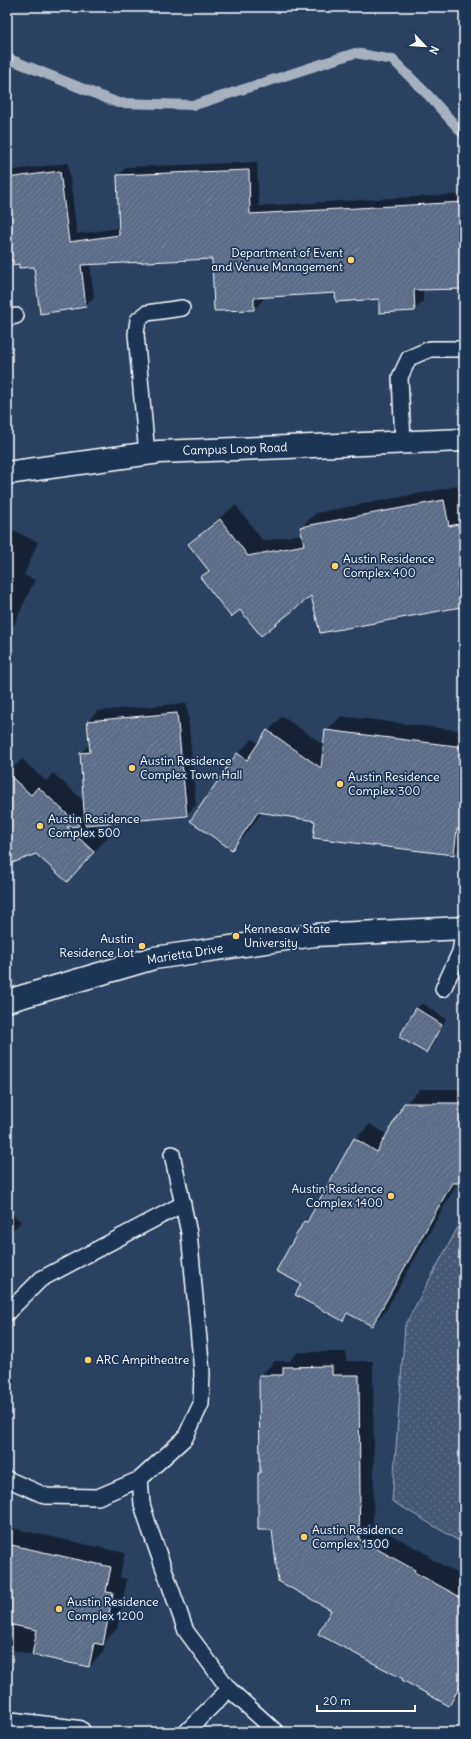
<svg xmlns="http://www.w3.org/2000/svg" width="471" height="1739" viewBox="0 0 471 1739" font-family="Delius,sans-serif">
<defs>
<pattern id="grass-dots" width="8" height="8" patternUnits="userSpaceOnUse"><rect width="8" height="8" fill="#465975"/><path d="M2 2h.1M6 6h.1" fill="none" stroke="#62728a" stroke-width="1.8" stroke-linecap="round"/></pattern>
<pattern id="building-hatch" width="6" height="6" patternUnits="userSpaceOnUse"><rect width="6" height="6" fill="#5b6c86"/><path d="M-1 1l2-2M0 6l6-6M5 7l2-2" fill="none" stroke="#748298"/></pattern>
</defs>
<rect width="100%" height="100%" fill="#2a4161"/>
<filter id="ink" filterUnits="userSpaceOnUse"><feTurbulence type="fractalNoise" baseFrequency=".025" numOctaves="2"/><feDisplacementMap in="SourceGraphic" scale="8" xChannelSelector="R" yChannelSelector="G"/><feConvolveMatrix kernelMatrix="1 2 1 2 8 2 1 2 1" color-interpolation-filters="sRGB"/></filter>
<g filter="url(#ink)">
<path fill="url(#grass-dots)" stroke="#a2acba" d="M 464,1216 L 464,1544 L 392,1501 L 405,1325 Z"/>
<g fill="#0007">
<path d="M 257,162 L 259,206 L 464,194 L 464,288 L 423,289 L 423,301 L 415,310 L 380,298 L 336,292 L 263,296 L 263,300 L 254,309 L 213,258 L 90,264 L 94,298 L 85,306 L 35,266 L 20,263 L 7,264 L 7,171 L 68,163 L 77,234 L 120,228 L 118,176 L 126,167 Z"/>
<path d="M 458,486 L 464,512 L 464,603 L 461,606 L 312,594 L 240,609 L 201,577 L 209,569 L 189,544 L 204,530 L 236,505 L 263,541 L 302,534 L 301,527 L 316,513 Z"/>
<path d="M 7,528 L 38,542 L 24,575 L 35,580 L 14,625 L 7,632 Z"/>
<path d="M 187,703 L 196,805 L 186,815 L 94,823 L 108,837 L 67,881 L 36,853 L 7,864 L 7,775 L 22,759 L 46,781 L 53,773 L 85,802 L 81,753 L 90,744 L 88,721 L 97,711 Z"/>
<path d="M 282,716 L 324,745 L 326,731 L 341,716 L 464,731 L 464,844 L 453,854 L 316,820 L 262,812 L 246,834 L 232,849 L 238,754 L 252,739 L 258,743 Z"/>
<path d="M 422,1003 L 446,1019 L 431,1047 L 426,1052 L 400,1037 L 417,1008 Z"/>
<path d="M 420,1089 L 464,1089 L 464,1182 L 458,1182 L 386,1310 L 372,1325 L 350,1313 L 343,1320 L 302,1284 L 278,1270 L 305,1221 L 314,1213 L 355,1139 L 370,1124 L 388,1135 L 405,1104 Z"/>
<path d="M 7,1209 L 21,1222 L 7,1236 Z"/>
<path d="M 298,1352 L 346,1352 L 346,1361 L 373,1361 L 374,1477 L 373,1525 L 429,1555 L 428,1557 L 464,1577 L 464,1690 L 449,1705 L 404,1678 L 332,1610 L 273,1529 L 259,1473 L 261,1471 L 260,1376 L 275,1361 L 290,1361 Z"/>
<path d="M 7,1527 L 125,1553 L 120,1577 L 127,1579 L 117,1629 L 106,1640 L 103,1652 L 89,1667 L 7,1649 Z"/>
</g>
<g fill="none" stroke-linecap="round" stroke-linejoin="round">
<path stroke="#a7b1be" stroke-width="10" d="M 7,58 L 118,103 L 195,105 L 355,53 L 393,60 L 429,96 L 464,135"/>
</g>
<g fill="url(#building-hatch)" stroke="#fff">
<path d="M 249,170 L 250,214 L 464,202 L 464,289 L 414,290 L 415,311 L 379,313 L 379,299 L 336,302 L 335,293 L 254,298 L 254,310 L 214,311 L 212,259 L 81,265 L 86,307 L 40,314 L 34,267 L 19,268 L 19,264 L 13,265 L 13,260 L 7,261 L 7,178 L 60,171 L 69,242 L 119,235 L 117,175 Z"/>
<path d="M 444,500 L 449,526 L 458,524 L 464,554 L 464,581 L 457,583 L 461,607 L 320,633 L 311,596 L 261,636 L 240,610 L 231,617 L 200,577 L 209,571 L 188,544 L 220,519 L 248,556 L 304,545 L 300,527 Z"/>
<path d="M 177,713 L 187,816 L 85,825 L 80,753 L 90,752 L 87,721 Z"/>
<path d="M 267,730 L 321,768 L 325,730 L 464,747 L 464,830 L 457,829 L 454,855 L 313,838 L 315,821 L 258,812 L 232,850 L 190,821 L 237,753 L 247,760 Z"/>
<path d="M 7,773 L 31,795 L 38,787 L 80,826 L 67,827 L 94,852 L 67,882 L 36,854 L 7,865 Z"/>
<path d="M 416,1008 L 442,1025 L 426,1053 L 399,1037 Z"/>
<path d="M 404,1103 L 464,1103 L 464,1183 L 452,1183 L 372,1326 L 347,1313 L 343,1321 L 295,1295 L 301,1284 L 276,1271 L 304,1221 L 307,1222 L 354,1138 L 377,1152 Z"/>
<path d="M 332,1366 L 332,1375 L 359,1375 L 360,1493 L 359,1539 L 415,1570 L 414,1572 L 464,1599 L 464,1680 L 449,1706 L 402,1680 L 403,1679 L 318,1634 L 331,1610 L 278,1581 L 272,1530 L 258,1530 L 258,1473 L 260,1473 L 259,1375 L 283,1375 L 283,1367 Z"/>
<path d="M 7,1544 L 111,1567 L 106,1592 L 113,1593 L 103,1645 L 94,1643 L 89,1667 L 32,1655 L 37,1630 L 7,1624 Z"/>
</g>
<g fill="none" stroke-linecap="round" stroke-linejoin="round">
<defs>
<g id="lane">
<path d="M 7,318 L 16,316"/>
<path d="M 403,442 L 400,377 L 409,358 L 430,349 L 464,349"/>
<path d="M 147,454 L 136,334 L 138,320 L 147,313 L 182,308"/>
<path d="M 443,989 L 460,952 L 464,928"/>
<path d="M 172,1154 L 189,1233 L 202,1372 L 201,1404 L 185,1438 L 140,1479 L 142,1504 L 149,1527 L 186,1631 L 229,1689 L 276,1732"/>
<path d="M 7,1313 L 41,1279 L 183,1204"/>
<path d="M 7,1479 L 46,1496 L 98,1497 L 140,1479"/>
<path d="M 186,1732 L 229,1689"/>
</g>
<g id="street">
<path d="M 7,473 L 159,452 L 464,440"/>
<path d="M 7,1001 L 154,958 L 315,935 L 464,928"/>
<path d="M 7,1723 L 79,1732"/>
</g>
</defs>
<use href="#lane" stroke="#fff" stroke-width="18"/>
<use href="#street" stroke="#fff" stroke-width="25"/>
<use href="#lane" stroke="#1d3557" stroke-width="15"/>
<use href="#street" stroke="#1d3557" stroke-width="22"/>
</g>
</g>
<g fill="#ffd166" stroke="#1d3557" stroke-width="1.5">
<circle cx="351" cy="260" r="4"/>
<circle cx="335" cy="566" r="4"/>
<circle cx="132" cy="768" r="4"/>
<circle cx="340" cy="784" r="4"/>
<circle cx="40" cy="826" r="4"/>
<circle cx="236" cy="936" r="4"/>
<circle cx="142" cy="946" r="4"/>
<circle cx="391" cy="1196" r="4"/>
<circle cx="88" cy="1360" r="4"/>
<circle cx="304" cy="1537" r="4"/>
<circle cx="59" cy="1609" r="4"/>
</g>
<g text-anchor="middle" stroke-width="3.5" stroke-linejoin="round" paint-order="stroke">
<g font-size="12" fill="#fff" stroke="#1d3557" text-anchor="start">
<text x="343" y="257" text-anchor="end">Department of Event<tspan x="343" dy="14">and Venue Management</tspan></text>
<text x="343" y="563">Austin Residence<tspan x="343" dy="14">Complex 400</tspan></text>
<text x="140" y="765">Austin Residence<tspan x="140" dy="14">Complex Town Hall</tspan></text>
<text x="348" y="781">Austin Residence<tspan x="348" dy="14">Complex 300</tspan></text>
<text x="48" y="823">Austin Residence<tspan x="48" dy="14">Complex 500</tspan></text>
<text x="244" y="933">Kennesaw State<tspan x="244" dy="14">University</tspan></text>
<text x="134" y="943" text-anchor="end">Austin<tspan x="134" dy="14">Residence Lot</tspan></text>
<text x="383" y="1193" text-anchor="end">Austin Residence<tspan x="383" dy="14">Complex 1400</tspan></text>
<text x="96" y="1364">ARC Ampitheatre</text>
<text x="312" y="1534">Austin Residence<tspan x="312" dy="14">Complex 1300</tspan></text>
<text x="67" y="1606">Austin Residence<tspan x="67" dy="14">Complex 1200</tspan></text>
</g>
<g font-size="12" fill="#fff" stroke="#1d3557">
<text transform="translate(235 449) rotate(-2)" y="4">Campus Loop Road</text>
<text transform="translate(185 954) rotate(-9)" y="4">Marietta Drive</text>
</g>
</g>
<rect width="471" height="1739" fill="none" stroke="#1d3557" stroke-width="24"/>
<rect x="12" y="12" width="447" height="1715" fill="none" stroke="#fff" stroke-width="1.5" filter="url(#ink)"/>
<g transform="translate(425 46) rotate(115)" stroke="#1d3557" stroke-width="3" paint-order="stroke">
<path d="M0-3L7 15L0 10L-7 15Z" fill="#ffffff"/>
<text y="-6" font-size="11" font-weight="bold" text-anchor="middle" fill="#ffffff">N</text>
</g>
<path d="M317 1705v6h98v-6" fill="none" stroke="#ffffff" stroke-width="2"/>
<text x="323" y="1705" font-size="12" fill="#ffffff" stroke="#1d3557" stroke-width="3" paint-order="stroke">20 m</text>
</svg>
